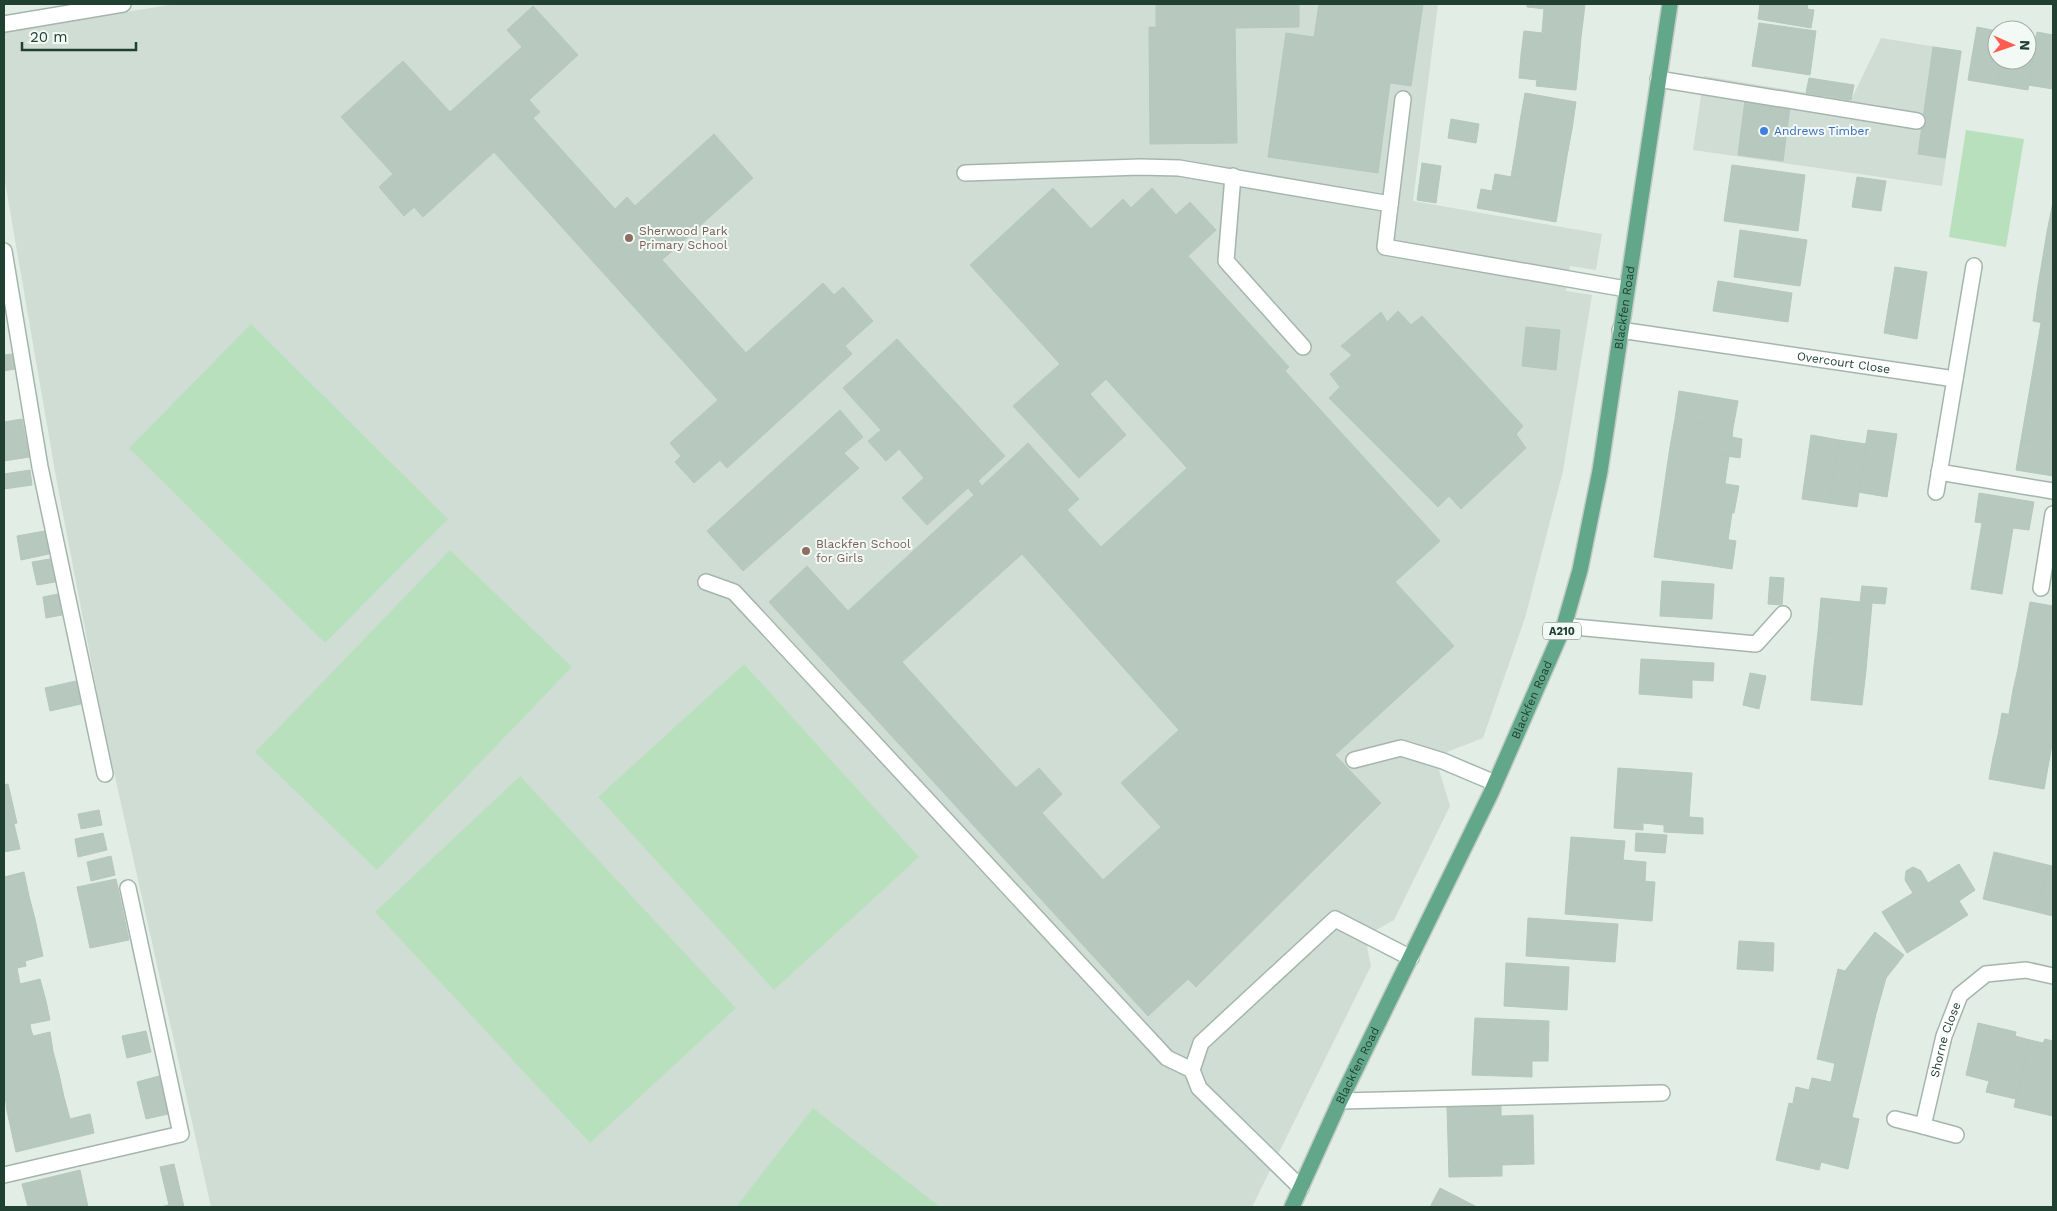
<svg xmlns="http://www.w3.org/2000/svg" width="2057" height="1211" viewBox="0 0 2057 1211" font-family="'Work Sans',sans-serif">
<rect width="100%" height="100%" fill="#e2ede6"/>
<g fill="#d0ddd5">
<path d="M 175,4 L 1438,4 L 1413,201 L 1602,234 L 1596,270 L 1570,266 L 1566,291 L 1592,295 L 1563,471 L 1525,618 L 1483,738 L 1447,752 L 1439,770 L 1450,806 L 1394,920 L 1376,930 L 1371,939 L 1367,947 L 1371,966 L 1252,1207 L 211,1207 L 103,723 L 57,483 L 4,176 L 4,32 Z"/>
<path d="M 1881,38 L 1962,51 L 1942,186 L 1693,150 L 1704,76 L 1851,100 Z"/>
</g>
<g fill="#b9e0bd">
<path d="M 1966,130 L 2024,139 L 2006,247 L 1949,237 Z"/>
<path d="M 251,324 L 448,519 L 325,643 L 129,448 Z"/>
<path d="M 450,550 L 572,667 L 377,870 L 255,752 Z"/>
<path d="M 744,664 L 919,857 L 774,990 L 598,797 Z"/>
<path d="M 520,776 L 736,1008 L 590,1143 L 375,912 Z"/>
<path d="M 813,1108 L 940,1207 L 736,1207 Z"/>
</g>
<g fill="#b7c8bf" stroke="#b4c8bc" fill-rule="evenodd">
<path d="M 1156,4 L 1299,4 L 1299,27 L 1235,28 L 1237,143 L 1150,144 L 1149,27 L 1156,27 Z"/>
<path d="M 1319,4 L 1423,4 L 1411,86 L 1390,83 L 1378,173 L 1268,157 L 1286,33 L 1314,37 Z"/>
<path d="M 1527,4 L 1585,4 L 1584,13 L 1527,7 Z"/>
<path d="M 1760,4 L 1808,4 L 1807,9 L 1814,10 L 1811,28 L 1758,19 Z"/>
<path d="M 533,6 L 578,55 L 529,100 L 540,112 L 533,118 L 615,209 L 627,197 L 635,206 L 714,134 L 753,178 L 662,260 L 746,353 L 823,283 L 834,295 L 843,287 L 873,321 L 845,346 L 852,354 L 727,468 L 720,460 L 694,483 L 675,462 L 681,456 L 670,443 L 718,400 L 494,152 L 423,217 L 414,207 L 404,216 L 379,187 L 393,174 L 341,117 L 403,61 L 450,112 L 522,47 L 507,30 Z"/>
<path d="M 1544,9 L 1584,13 L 1581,37 L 1542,32 Z"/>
<path d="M 1759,23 L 1816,31 L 1810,75 L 1752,66 Z"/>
<path d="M 1977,27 L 1997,31 L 1997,60 L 2002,60 L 1998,85 L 1968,80 Z"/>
<path d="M 1524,31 L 1581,37 L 1579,61 L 1521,55 Z"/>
<path d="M 2037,32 L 2053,35 L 2053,89 L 2028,85 Z"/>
<path d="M 2027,36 L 2036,37 L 2028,90 L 1998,85 L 2002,60 L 2027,60 Z"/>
<path d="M 1933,47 L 1961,51 L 1945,158 L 1918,154 Z"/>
<path d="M 1521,55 L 1579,61 L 1576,90 L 1536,86 L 1537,80 L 1519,78 Z"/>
<path d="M 1809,78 L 1854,85 L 1851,100 L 1806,93 Z"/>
<path d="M 1525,93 L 1576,102 L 1572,129 L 1520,121 Z"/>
<path d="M 1745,100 L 1790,107 L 1783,161 L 1738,155 Z"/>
<path d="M 1451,119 L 1479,124 L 1476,143 L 1448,138 Z"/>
<path d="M 1520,121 L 1572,129 L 1567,156 L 1516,148 Z"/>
<path d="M 1516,148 L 1567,156 L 1562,186 L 1511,177 Z"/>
<path d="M 1422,163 L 1441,166 L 1436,203 L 1417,200 Z"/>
<path d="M 1732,165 L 1805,175 L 1798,231 L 1724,221 Z"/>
<path d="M 1495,174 L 1562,186 L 1556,222 L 1477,208 L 1481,189 L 1492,191 Z"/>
<path d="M 1857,177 L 1886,181 L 1881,211 L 1852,207 Z"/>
<path d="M 1053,188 L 1091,229 L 1123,199 L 1131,208 L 1152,188 L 1176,215 L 1190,202 L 1216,230 L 1188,256 L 1289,367 L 1285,371 L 1440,541 L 1395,582 L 1454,646 L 1335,755 L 1381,803 L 1196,987 L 1188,979 L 1148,1016 L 769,602 L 807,566 L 848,611 L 974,495 L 968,488 L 927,525 L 902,498 L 924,478 L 899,449 L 886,461 L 868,441 L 881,430 L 843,388 L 897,339 L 1005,456 L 978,481 L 982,486 L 1028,443 L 1079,499 L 1067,510 L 1101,547 L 1187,468 L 1106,379 L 1090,394 L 1126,435 L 1079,478 L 1013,406 L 1060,364 L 970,265 ZM 1022,554 L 1179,730 L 1121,783 L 1161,827 L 1103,880 L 1042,813 L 1062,794 L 1039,768 L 1016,788 L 902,662 Z"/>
<path d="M 2053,202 L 2053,233 L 2047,232 Z"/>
<path d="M 1740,230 L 1807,240 L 1800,286 L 1734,277 Z"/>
<path d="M 2047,232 L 2053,233 L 2053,264 L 2042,262 Z"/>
<path d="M 2042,262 L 2053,264 L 2053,294 L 2037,292 Z"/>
<path d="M 1895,267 L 1927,272 L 1917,339 L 1884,333 Z"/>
<path d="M 1718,281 L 1792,293 L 1788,322 L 1713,311 Z"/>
<path d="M 2037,292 L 2053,294 L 2053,325 L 2033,321 Z"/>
<path d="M 1398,311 L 1411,325 L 1422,316 L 1523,426 L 1516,434 L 1526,448 L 1461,509 L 1449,496 L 1438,507 L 1329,398 L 1340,387 L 1330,374 L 1352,355 L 1341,346 L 1381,312 L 1387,322 Z"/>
<path d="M 2041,323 L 2053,325 L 2053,355 L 2036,352 Z"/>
<path d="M 1526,327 L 1560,330 L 1556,370 L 1522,366 Z"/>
<path d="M 2036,352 L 2053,355 L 2053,385 L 2031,382 Z"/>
<path d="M 12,354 L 15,369 L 4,371 L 4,355 Z"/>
<path d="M 2031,382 L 2053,385 L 2053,416 L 2026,411 Z"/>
<path d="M 1679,391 L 1738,401 L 1733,428 L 1675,419 Z"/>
<path d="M 840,410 L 863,437 L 844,453 L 859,468 L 743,571 L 707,531 Z"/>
<path d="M 2026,411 L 2053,416 L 2053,445 L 2021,440 Z"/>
<path d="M 22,419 L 29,457 L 4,461 L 4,422 Z"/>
<path d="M 1675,419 L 1733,428 L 1732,437 L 1742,439 L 1740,458 L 1670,447 Z"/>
<path d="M 1868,430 L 1897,434 L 1887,497 L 1858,492 Z"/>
<path d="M 1811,435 L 1839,440 L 1829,503 L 1802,499 Z"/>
<path d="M 1839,440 L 1866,444 L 1857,507 L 1829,503 Z"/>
<path d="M 2021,440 L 2053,445 L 2053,476 L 2016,470 Z"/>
<path d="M 1670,447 L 1729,456 L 1725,483 L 1666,474 Z"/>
<path d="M 30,470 L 32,485 L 4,489 L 4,474 Z"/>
<path d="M 1666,474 L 1739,486 L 1734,513 L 1662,502 Z"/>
<path d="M 1979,493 L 2034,502 L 2029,530 L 2013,528 L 2002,594 L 1971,589 L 1982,523 L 1975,522 Z"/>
<path d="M 1662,502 L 1732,513 L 1728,540 L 1658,529 Z"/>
<path d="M 1658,529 L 1736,541 L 1732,569 L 1654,557 Z"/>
<path d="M 45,531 L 49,554 L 21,560 L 17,536 Z"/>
<path d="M 50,559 L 55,582 L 37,585 L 32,562 Z"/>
<path d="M 1770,577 L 1784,578 L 1782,605 L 1768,604 Z"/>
<path d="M 1662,581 L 1714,584 L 1712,619 L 1660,616 Z"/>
<path d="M 1862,586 L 1887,588 L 1885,604 L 1872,603 L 1869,636 L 1818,632 L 1821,598 L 1860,602 Z"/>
<path d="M 58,594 L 62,615 L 46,618 L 43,597 Z"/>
<path d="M 2030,602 L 2053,606 L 2053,629 L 2026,624 Z"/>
<path d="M 2026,624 L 2053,629 L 2053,651 L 2022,645 Z"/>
<path d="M 1818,632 L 1869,636 L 1866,670 L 1814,666 Z"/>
<path d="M 2022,645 L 2053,651 L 2053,674 L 2018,668 Z"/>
<path d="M 1641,659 L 1714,663 L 1713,681 L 1692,680 L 1692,698 L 1639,694 Z"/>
<path d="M 1814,666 L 1866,670 L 1862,705 L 1811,700 Z"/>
<path d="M 2018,668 L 2053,674 L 2053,697 L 2013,690 Z"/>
<path d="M 1750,673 L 1766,676 L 1759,709 L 1743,705 Z"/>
<path d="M 76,681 L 81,704 L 50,711 L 45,688 Z"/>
<path d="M 2013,690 L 2053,697 L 2053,723 L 2009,714 Z"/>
<path d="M 2002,713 L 2053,723 L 2052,745 L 1998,735 Z"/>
<path d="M 1998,735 L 2052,745 L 2048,767 L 1993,757 Z"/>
<path d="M 1993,757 L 2048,767 L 2044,789 L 1989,779 Z"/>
<path d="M 1618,768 L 1692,773 L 1689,817 L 1703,818 L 1703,834 L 1664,832 L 1664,825 L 1643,823 L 1643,830 L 1614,828 Z"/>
<path d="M 8,784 L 17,823 L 4,826 L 4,785 Z"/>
<path d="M 99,810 L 102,825 L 81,829 L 78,814 Z"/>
<path d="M 14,824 L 20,849 L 4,852 L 4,826 Z"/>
<path d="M 103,833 L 107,850 L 78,857 L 75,839 Z"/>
<path d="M 1636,833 L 1667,835 L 1665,853 L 1635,851 Z"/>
<path d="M 1571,837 L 1625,841 L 1623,860 L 1646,862 L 1645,881 L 1568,875 Z"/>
<path d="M 1994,852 L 2048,865 L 2037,912 L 1983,899 Z"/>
<path d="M 111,856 L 115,875 L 91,881 L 87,862 Z"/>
<path d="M 1959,864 L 1975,890 L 1959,901 L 1968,915 L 1938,934 L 1905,880 L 1906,871 L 1913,867 L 1921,871 L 1928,883 Z"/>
<path d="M 2048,865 L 2053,866 L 2053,916 L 2037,912 Z"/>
<path d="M 24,872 L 29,896 L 4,902 L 4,877 Z"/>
<path d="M 1568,875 L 1655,882 L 1652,921 L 1565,914 Z"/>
<path d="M 116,879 L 129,940 L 90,948 L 77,887 Z"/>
<path d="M 1913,893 L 1938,934 L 1907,953 L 1882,912 Z"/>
<path d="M 29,896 L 35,919 L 4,927 L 4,902 Z"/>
<path d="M 1528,918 L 1618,924 L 1615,962 L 1526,956 Z"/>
<path d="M 35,919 L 43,956 L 25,961 L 26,966 L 4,971 L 4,927 Z"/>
<path d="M 1875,932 L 1904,955 L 1886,978 L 1857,955 Z"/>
<path d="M 1739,941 L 1774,943 L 1773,971 L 1737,969 Z"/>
<path d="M 1857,955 L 1886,978 L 1876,1014 L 1830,1003 L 1838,969 L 1845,971 Z"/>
<path d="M 1506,963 L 1569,967 L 1567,1010 L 1504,1006 Z"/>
<path d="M 17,968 L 20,984 L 40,979 L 46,1001 L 4,1010 L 4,971 Z"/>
<path d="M 46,1001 L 50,1020 L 30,1024 L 31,1030 L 4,1037 L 4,1010 Z"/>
<path d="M 1830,1003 L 1876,1014 L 1863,1070 L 1817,1059 Z"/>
<path d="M 1475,1018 L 1549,1021 L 1548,1061 L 1532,1061 L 1532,1077 L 1472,1075 Z"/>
<path d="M 1978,1023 L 2016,1032 L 2015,1036 L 2030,1040 L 2016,1099 L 1986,1092 L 1989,1081 L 1966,1075 Z"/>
<path d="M 31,1030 L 33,1036 L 50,1032 L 53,1051 L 4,1062 L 4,1037 Z"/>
<path d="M 146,1031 L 151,1052 L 127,1058 L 122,1036 Z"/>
<path d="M 2045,1039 L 2053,1041 L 2053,1116 L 2014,1107 L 2030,1040 L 2043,1043 Z"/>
<path d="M 53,1051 L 59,1074 L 4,1087 L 4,1062 Z"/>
<path d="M 1835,1063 L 1863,1070 L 1852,1117 L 1793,1103 L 1796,1087 L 1809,1090 L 1812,1078 L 1831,1082 Z"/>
<path d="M 59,1074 L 64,1097 L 7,1111 L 4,1087 Z"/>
<path d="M 159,1076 L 168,1114 L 146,1119 L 137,1082 Z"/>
<path d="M 64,1097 L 70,1119 L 90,1114 L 94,1133 L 16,1152 L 7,1111 Z"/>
<path d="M 1789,1103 L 1859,1119 L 1848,1169 L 1821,1162 L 1819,1170 L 1776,1160 Z"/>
<path d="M 1501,1104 L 1501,1116 L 1533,1115 L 1534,1164 L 1502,1165 L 1502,1176 L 1449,1177 L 1447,1106 Z"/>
<path d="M 174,1164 L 184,1207 L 160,1207 L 169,1205 L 160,1167 Z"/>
<path d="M 80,1170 L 88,1207 L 28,1207 L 22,1184 Z"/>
<path d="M 1440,1188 L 1477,1207 L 1430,1207 Z"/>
</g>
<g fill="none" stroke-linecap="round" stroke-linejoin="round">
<defs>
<g id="service">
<path d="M 4,24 L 123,4"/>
<path d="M 1658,79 L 1917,121"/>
<path d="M 1403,99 L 1385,247 L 1626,289"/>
<path d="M 965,173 L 1140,167 L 1179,168 L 1390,204"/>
<path d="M 1233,176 L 1226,261 L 1303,347"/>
<path d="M 4,251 L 40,467 L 105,774"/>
<path d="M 1939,472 L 2053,491"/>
<path d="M 706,582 L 734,592 L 1167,1058 L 1192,1070 L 1199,1088 L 1301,1188"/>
<path d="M 2041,588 L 2053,514"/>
<path d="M 1564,626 L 1756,644 L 1783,614"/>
<path d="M 1354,760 L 1401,748 L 1443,761 L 1495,783"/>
<path d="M 1192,1070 L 1201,1043 L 1335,919 L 1411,958"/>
<path d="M 1340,1101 L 1662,1093"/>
<path d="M 4,1175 L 181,1134 L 128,888"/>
</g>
<g id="minor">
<path id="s1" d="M 1620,330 L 1955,379 L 1974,266"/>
<path d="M 1936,492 L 1955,379"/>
<path id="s2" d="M 1895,1119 L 1923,1126 L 1944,1036 L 1960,995 L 1986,974 L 2026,970 L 2053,976"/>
<path d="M 1923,1126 L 1956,1135"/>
</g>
<g id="primary">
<path id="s3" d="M 1292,1207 L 1340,1101 L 1491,793 L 1564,626 L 1580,570 L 1600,471 L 1670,4"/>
</g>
</defs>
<use href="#service" stroke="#a4b6ac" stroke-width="18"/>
<use href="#minor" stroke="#a4b6ac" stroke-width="18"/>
<use href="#primary" stroke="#c1cac6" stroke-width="18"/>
<use href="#service" stroke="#fff" stroke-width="15"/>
<use href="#minor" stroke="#fff" stroke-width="15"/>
<use href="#primary" stroke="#63a78a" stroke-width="15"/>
</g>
<circle fill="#3f7fe0" stroke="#f3f9f5" stroke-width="2" cx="1764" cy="131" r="5"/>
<g fill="#8d6e63" stroke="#f3f9f5" stroke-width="2">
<circle cx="629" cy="238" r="5"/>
<circle cx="806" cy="551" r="5"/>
</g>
<g text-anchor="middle" stroke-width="4" stroke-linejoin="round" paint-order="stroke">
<rect fill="#f3f9f5" stroke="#5f786c" stroke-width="1" x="1543" y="622.5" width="38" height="17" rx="4"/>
<g font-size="11" font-weight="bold" fill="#204032">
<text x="1562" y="635">A210</text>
</g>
<g font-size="12" fill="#366cbe" stroke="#f3f9f5" text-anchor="start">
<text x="1774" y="135">Andrews Timber</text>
</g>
<g font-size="12" fill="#785e54" stroke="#f3f9f5" text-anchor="start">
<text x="639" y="235">Sherwood Park<tspan x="639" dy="14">Primary School</tspan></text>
<text x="816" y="548">Blackfen School<tspan x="816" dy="14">for Girls</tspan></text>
</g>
<g font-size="12" fill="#204032" stroke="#f3f9f5">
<text dy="4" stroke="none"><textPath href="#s3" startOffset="966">Blackfen Road</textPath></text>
<text dy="4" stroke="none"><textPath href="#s1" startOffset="226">Overcourt Close</textPath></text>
<text dy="4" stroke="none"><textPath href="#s3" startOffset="561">Blackfen Road</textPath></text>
<text dy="4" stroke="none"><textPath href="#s2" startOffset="118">Shorne Close</textPath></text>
<text dy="4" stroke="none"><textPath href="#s3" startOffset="156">Blackfen Road</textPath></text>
</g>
</g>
<rect width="2057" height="1211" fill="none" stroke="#204032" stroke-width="10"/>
<g transform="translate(2012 45) rotate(92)"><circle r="24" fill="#f3f9f5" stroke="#9fafa7"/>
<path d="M0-4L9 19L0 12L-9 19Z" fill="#fd5d50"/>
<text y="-8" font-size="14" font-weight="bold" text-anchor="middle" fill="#204032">N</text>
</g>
<path d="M22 42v8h114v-8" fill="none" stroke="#204032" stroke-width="2.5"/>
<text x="30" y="42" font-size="15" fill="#204032" stroke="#f3f9f5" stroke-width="4" paint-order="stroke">20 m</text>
</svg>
